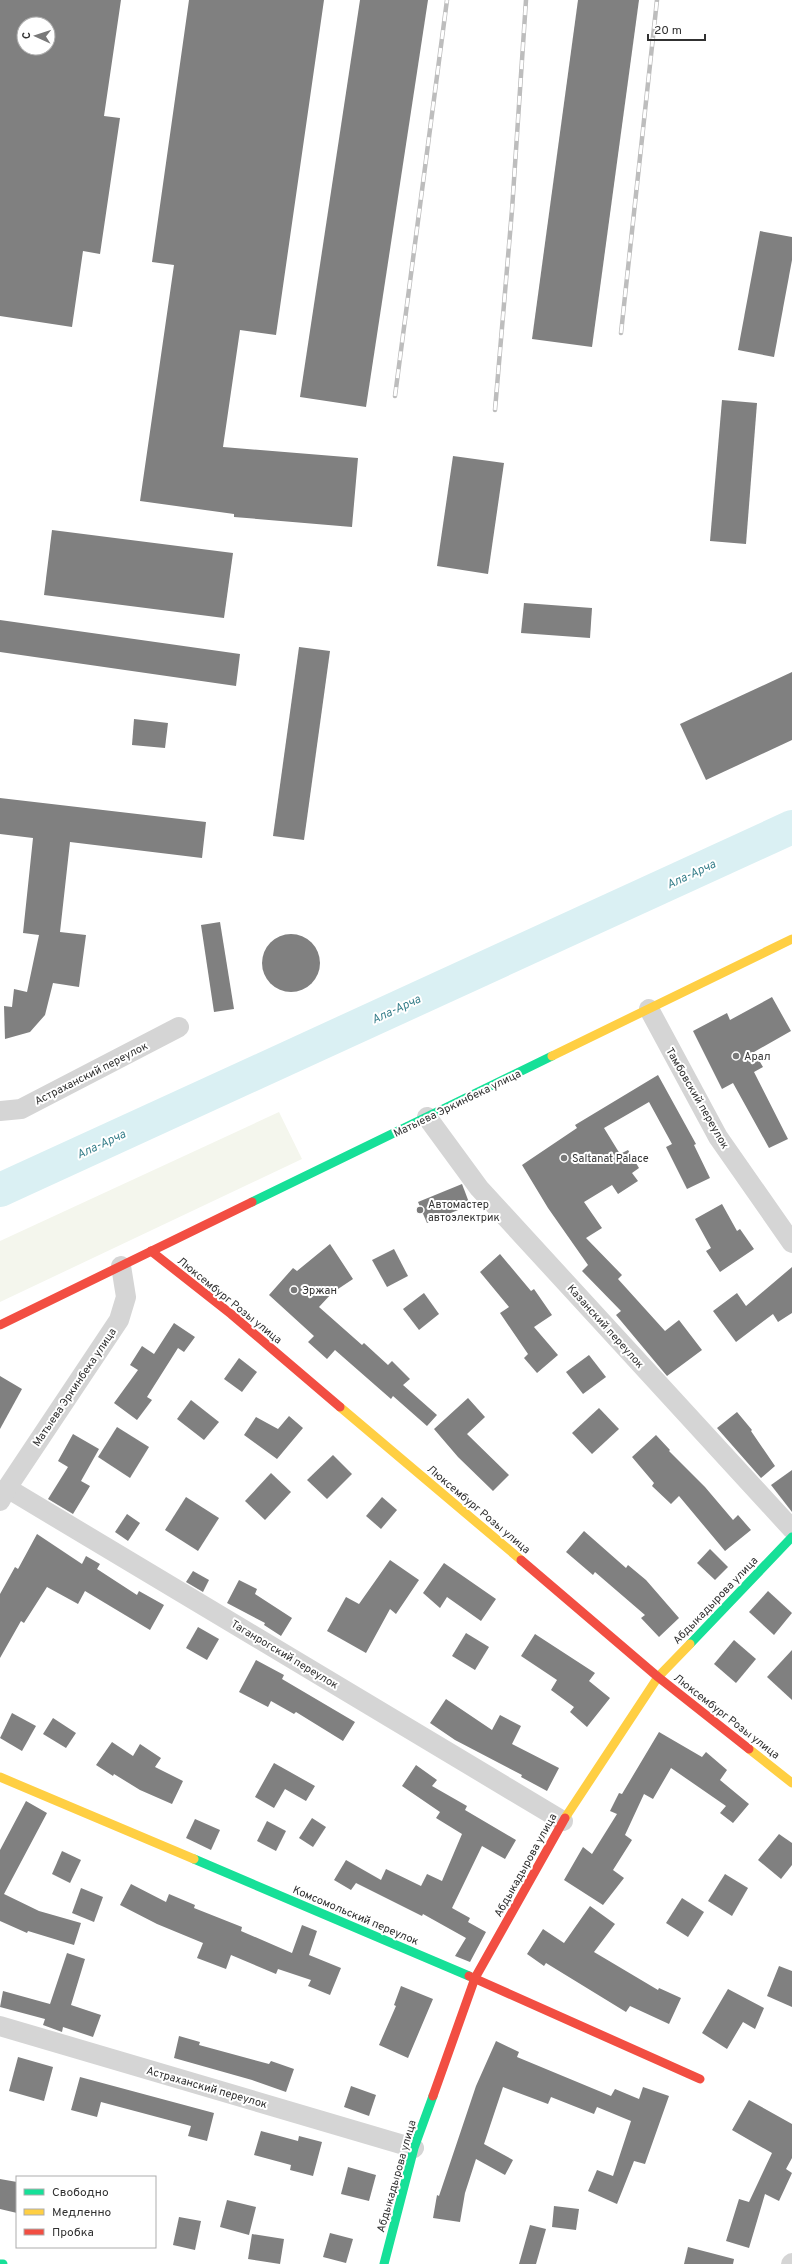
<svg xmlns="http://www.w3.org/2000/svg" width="792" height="2264" viewBox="0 0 792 2264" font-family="Overpass,sans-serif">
<rect width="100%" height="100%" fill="#fff"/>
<path fill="#f4f6ed" d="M 279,1112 L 302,1159 L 0,1302 L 0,1241 Z"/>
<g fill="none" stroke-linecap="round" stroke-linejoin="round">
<path stroke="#daf0f3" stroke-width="34" d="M 0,1190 L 792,827"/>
</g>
<g fill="#808080" fill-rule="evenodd">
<path d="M 0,0 L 121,0 L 104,116 L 120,118 L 100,254 L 83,251 L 72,327 L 0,316 ZM 24,24 L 48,24 L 48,48 L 24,48 Z"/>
<path d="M 189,0 L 324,0 L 276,335 L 240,330 L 223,447 L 358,458 L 352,527 L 234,517 L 234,514 L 140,501 L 174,265 L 152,262 Z"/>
<path d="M 360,0 L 428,0 L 366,407 L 300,397 Z"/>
<path d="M 578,0 L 639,0 L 592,347 L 532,339 Z"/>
<path d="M 760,231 L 792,237 L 792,260 L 774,357 L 738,350 Z"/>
<path d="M 722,400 L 757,403 L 746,544 L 710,541 Z"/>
<path d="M 453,456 L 504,463 L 488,574 L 437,566 Z"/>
<path d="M 52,530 L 233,553 L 224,618 L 44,595 Z"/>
<path d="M 524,603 L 592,608 L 590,638 L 521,633 Z"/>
<path d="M 0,620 L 240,654 L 236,686 L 0,652 Z"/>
<path d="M 299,647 L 330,651 L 304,840 L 273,836 Z"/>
<path d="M 792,672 L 792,740 L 706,780 L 680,724 Z"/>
<path d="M 134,719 L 168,723 L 165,748 L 132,745 Z"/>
<path d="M 0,798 L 206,822 L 202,858 L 70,842 L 60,932 L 86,935 L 79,987 L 53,983 L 45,1015 L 30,1032 L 5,1039 L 4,1006 L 12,1007 L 14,989 L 27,992 L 39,935 L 23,933 L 33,838 L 0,834 Z"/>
<path d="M 220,922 L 234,1009 L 214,1012 L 201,925 Z"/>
<circle cx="291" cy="963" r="29"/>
<path d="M 772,997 L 791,1031 L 754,1052 L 763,1067 L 754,1072 L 788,1139 L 769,1148 L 733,1083 L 722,1089 L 693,1031 L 727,1013 L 730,1020 Z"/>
<path d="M 658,1075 L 696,1144 L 694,1145 L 710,1178 L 687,1189 L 666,1147 L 672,1144 L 649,1102 L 604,1128 L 620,1154 L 628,1150 L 639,1168 L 632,1173 L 638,1181 L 618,1194 L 612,1185 L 584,1202 L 602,1228 L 586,1238 L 622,1275 L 618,1279 L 665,1331 L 679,1320 L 702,1350 L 667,1376 L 616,1315 L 621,1311 L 582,1271 L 588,1265 L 548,1208 L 522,1165 L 577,1128 L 575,1125 Z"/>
<path d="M 462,1184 L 470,1205 L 427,1223 L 418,1202 Z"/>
<path d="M 722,1204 L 737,1231 L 740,1229 L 754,1249 L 720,1272 L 706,1251 L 711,1248 L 695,1219 Z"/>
<path d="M 330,1244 L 353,1279 L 332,1293 L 319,1307 L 362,1345 L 364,1343 L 388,1365 L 392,1361 L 410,1379 L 403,1385 L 437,1415 L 427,1426 L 393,1396 L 391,1399 L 335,1350 L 327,1359 L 308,1342 L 314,1336 L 269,1295 L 293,1268 L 297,1271 Z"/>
<path d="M 394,1249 L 408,1276 L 387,1287 L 372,1260 Z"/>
<path d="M 500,1254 L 531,1291 L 534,1289 L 552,1315 L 534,1327 L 558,1355 L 537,1373 L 524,1358 L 528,1354 L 500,1313 L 509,1307 L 480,1272 Z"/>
<path d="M 792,1267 L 792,1313 L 778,1322 L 773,1314 L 736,1342 L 713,1311 L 737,1293 L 746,1306 Z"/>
<path d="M 424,1293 L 439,1314 L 419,1330 L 403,1309 Z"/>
<path d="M 174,1323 L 195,1337 L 184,1352 L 178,1348 L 147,1397 L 152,1400 L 137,1420 L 114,1403 L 138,1370 L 130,1365 L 142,1346 L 154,1354 Z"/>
<path d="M 589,1355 L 606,1377 L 583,1394 L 566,1372 Z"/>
<path d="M 239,1358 L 257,1372 L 242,1392 L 224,1379 Z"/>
<path d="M 0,1376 L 22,1389 L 0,1429 Z"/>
<path d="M 468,1398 L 485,1417 L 467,1434 L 509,1475 L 493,1491 L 458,1457 L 434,1429 Z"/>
<path d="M 191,1400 L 219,1422 L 204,1440 L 177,1419 Z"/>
<path d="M 599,1408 L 619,1429 L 592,1454 L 572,1433 Z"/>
<path d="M 737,1412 L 752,1430 L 751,1431 L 775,1466 L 761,1478 L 717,1428 Z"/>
<path d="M 289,1416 L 303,1428 L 277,1459 L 244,1435 L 256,1417 L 278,1429 Z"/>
<path d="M 117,1427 L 149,1447 L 130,1478 L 98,1457 Z"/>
<path d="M 73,1434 L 99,1449 L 81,1481 L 90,1486 L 73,1514 L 48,1499 L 68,1467 L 58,1461 Z"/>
<path d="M 656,1435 L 670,1450 L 669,1451 L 705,1487 L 733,1520 L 738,1515 L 751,1530 L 725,1551 L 679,1496 L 671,1504 L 652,1486 L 654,1483 L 632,1457 Z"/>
<path d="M 333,1455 L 352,1474 L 327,1499 L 307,1480 Z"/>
<path d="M 792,1470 L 792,1512 L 771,1485 Z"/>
<path d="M 271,1473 L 291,1492 L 265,1520 L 245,1501 Z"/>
<path d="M 186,1497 L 219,1518 L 198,1551 L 165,1530 Z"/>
<path d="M 382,1497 L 397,1510 L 381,1529 L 366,1516 Z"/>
<path d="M 127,1514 L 140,1523 L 128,1541 L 115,1532 Z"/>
<path d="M 584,1531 L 626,1568 L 628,1565 L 646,1580 L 679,1618 L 659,1637 L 641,1618 L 645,1615 L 595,1572 L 593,1575 L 566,1552 Z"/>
<path d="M 37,1534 L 82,1564 L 86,1556 L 100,1564 L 97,1569 L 137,1595 L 139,1591 L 164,1605 L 150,1630 L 85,1591 L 78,1604 L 47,1587 L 24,1623 L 21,1621 L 0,1658 L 0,1594 L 15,1567 L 18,1569 Z"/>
<path d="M 710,1549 L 728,1567 L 715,1580 L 697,1563 Z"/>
<path d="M 390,1560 L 419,1580 L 396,1614 L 390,1609 L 366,1653 L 327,1631 L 346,1597 L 359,1604 Z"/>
<path d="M 444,1563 L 496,1599 L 481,1621 L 447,1597 L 440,1608 L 423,1593 Z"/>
<path d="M 193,1571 L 209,1580 L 203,1592 L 186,1582 Z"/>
<path d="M 239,1580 L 257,1589 L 255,1594 L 292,1618 L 281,1636 L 264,1625 L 265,1623 L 227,1603 Z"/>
<path d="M 768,1591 L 792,1613 L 774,1635 L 749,1612 Z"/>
<path d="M 198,1627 L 219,1639 L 207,1660 L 186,1648 Z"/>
<path d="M 466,1633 L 489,1647 L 475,1670 L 452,1656 Z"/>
<path d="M 535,1634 L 595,1673 L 589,1681 L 610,1698 L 587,1727 L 570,1712 L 574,1707 L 551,1690 L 557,1680 L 521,1656 Z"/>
<path d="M 734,1640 L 756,1659 L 736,1683 L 714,1664 Z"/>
<path d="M 792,1650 L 792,1700 L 767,1677 Z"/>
<path d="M 256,1660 L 284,1675 L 282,1679 L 355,1722 L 343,1741 L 296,1712 L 294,1714 L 271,1701 L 268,1707 L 239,1692 Z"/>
<path d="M 446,1699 L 492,1730 L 500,1715 L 521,1726 L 512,1744 L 559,1768 L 547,1791 L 521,1777 L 522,1775 L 455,1740 L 430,1723 Z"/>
<path d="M 12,1713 L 36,1726 L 22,1751 L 0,1738 Z"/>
<path d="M 53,1718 L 76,1733 L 66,1748 L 43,1734 Z"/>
<path d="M 659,1732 L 702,1757 L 706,1752 L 727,1770 L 720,1780 L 749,1804 L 733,1823 L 720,1813 L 726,1806 L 671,1768 L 653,1799 L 644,1794 L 625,1835 L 632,1840 L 613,1870 L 624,1878 L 603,1905 L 564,1880 L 583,1847 L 592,1854 L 617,1814 L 610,1811 L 619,1793 L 622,1794 Z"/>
<path d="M 112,1742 L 133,1756 L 140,1744 L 161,1758 L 155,1767 L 183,1781 L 172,1804 L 140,1790 L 114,1774 L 113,1776 L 96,1765 Z"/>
<path d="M 274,1763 L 315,1786 L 306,1801 L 285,1789 L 274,1808 L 255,1797 Z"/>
<path d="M 416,1765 L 437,1780 L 432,1786 L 467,1806 L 465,1810 L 516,1840 L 505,1859 L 482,1846 L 452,1908 L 470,1918 L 468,1922 L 486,1932 L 470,1962 L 455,1956 L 466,1938 L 423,1914 L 422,1916 L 356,1883 L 351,1890 L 334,1880 L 346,1860 L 381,1880 L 386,1869 L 421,1886 L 427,1874 L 442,1881 L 462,1834 L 436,1818 L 440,1812 L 402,1786 Z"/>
<path d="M 26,1801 L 47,1813 L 4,1894 L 39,1911 L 81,1923 L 74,1945 L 28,1931 L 27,1933 L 0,1921 L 0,1850 Z"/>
<path d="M 312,1818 L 326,1827 L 313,1847 L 299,1838 Z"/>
<path d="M 195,1819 L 220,1830 L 211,1850 L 186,1838 Z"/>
<path d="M 267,1821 L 286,1831 L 276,1851 L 257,1841 Z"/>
<path d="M 779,1834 L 792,1843 L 792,1865 L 781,1879 L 758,1860 Z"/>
<path d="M 62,1851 L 81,1860 L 70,1883 L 52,1874 Z"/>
<path d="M 725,1874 L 748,1888 L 732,1916 L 708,1901 Z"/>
<path d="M 131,1884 L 166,1902 L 169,1894 L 195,1905 L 194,1908 L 242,1927 L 241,1931 L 292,1953 L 302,1925 L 317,1931 L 309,1955 L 341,1968 L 330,1995 L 308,1986 L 311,1980 L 278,1969 L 276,1974 L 231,1955 L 226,1969 L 197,1958 L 203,1943 L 157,1924 L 120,1905 Z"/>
<path d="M 81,1888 L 103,1897 L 94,1922 L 72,1913 Z"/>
<path d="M 682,1898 L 704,1912 L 688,1937 L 666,1923 Z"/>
<path d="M 590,1906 L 615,1924 L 594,1952 L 658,1990 L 659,1988 L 681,1998 L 669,2024 L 630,2006 L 626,2012 L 546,1963 L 544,1966 L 527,1954 L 543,1929 L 564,1943 Z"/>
<path d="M 67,1953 L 85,1959 L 71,2005 L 101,2015 L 93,2037 L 63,2027 L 62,2032 L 43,2025 L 45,2019 L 0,2007 L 3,1991 L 50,2004 Z"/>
<path d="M 779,1966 L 792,1971 L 792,2007 L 767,1996 Z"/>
<path d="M 401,1986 L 433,1999 L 408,2058 L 379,2045 L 396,2006 L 394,2005 Z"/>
<path d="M 728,1989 L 764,2008 L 755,2029 L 743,2022 L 727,2049 L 702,2033 Z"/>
<path d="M 179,2036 L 200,2042 L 199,2045 L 269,2064 L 271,2061 L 294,2069 L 286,2092 L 252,2080 L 174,2058 Z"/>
<path d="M 496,2041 L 519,2052 L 517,2057 L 611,2096 L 615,2089 L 639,2099 L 643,2087 L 669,2096 L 645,2164 L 634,2161 L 617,2204 L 588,2191 L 597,2170 L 613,2176 L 631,2121 L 597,2107 L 594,2114 L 551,2097 L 548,2104 L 503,2087 L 484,2144 L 513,2160 L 505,2175 L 476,2159 L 465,2193 L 460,2222 L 433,2218 L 437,2195 L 439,2196 L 476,2086 Z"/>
<path d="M 18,2057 L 53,2067 L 44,2101 L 9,2091 Z"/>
<path d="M 80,2077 L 214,2113 L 207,2141 L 188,2136 L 191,2126 L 101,2102 L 97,2117 L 71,2110 Z"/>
<path d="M 351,2086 L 376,2095 L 369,2116 L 344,2107 Z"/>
<path d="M 749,2100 L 792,2124 L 792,2158 L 786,2169 L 792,2173 L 779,2201 L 765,2194 L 749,2248 L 726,2241 L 739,2199 L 749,2202 L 772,2153 L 732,2130 Z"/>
<path d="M 261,2131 L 298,2141 L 299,2136 L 322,2142 L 313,2176 L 290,2170 L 291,2165 L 254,2155 Z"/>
<path d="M 348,2167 L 376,2175 L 369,2201 L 341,2194 Z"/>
<path d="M 0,2179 L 17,2182 L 17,2213 L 0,2209 Z"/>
<path d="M 227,2200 L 256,2207 L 249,2235 L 220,2227 Z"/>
<path d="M 554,2206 L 579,2209 L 576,2230 L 552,2227 Z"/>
<path d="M 179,2217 L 201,2221 L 195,2250 L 173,2245 Z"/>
<path d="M 530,2225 L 546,2229 L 536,2264 L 519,2264 Z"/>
<path d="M 330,2233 L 353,2239 L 346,2263 L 323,2257 Z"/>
<path d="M 252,2234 L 284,2239 L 280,2264 L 248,2259 Z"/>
<path d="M 688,2247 L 734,2259 L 733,2264 L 684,2264 Z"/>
</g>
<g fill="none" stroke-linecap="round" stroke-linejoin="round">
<g stroke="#d5d5d5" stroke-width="20">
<path d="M 649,1009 L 718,1137 L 792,1243"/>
<path d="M 0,1111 L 21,1109 L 179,1027"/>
<path d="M 427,1117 L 479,1188 L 792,1529"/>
<path d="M 7,1488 L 563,1821"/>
<path d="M 0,1501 L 7,1488 L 119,1320 L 126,1297 L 121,1266"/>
<path d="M 0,2026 L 414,2148"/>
<path d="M 791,2264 L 792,2263"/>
</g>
<g stroke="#16e098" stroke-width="9">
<path d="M 252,1202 L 552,1056"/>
<path d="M 690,1644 L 792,1537"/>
<path d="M 194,1859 L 469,1976"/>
<path d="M 0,2264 L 3,2264"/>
<path d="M 384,2264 L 414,2148 L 433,2096"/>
</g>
<g stroke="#ffcf43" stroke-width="9">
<path d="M 552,1056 L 792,939"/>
<path d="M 340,1407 L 521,1560"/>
<path d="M 749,1749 L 792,1783"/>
<path d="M 0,1777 L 194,1859"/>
<path d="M 565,1818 L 658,1677 L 690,1644"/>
</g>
<g stroke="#f24e42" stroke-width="9">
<path d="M 151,1251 L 231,1314 L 340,1407"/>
<path d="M 0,1325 L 252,1202"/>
<path d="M 521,1560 L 658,1677 L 749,1749"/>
<path d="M 469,1976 L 700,2079"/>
<path d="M 433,2096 L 475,1978 L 565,1818"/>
</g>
<defs>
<g id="rail">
<path d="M 621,333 L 657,0"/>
<path d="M 395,396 L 447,0"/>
<path d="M 495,410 L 512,210 L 526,0"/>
</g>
</defs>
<use href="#rail" stroke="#bdbdbd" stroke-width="4.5"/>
<use href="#rail" stroke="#fff" stroke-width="3" stroke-dasharray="9" stroke-linecap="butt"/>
</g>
<g fill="#797979" stroke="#fff" stroke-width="1.5">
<circle cx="736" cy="1056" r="4"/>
<circle cx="564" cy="1158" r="4"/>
<circle cx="420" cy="1210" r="4"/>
<circle cx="294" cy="1290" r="4"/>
</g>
<g text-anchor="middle" stroke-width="4" stroke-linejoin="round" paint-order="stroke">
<g font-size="11" fill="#313131" stroke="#fff" text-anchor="start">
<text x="744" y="1060">Арал</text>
<text x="572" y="1162">Saltanat Palace</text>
<text x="428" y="1208">Автомастер<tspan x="428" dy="13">автоэлектрик</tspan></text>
<text x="302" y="1294">Эржан</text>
</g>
<g font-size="11" fill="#313131" stroke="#fff">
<text transform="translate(91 1073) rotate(-27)" y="4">Астраханский переулок</text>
<text transform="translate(698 1098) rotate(60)" y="4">Тамбовский переулок</text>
<text transform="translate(457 1103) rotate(-26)" y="4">Матыева Эркинбека улица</text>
<text transform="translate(230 1300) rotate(39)" y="4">Люксембург Розы улица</text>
<text transform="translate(606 1326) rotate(48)" y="4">Казанский переулок</text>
<text transform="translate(74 1387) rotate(-56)" y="4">Матыева Эркинбека улица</text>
<text transform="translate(479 1509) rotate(40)" y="4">Люксембург Розы улица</text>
<text transform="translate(715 1600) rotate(-46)" y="4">Абдыкадырова улица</text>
<text transform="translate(285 1654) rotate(31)" y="4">Таганрогский переулок</text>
<text transform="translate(727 1716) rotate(38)" y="4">Люксембург Розы улица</text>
<text transform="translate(525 1865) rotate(-61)" y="4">Абдыкадырова улица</text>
<text transform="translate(356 1915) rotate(23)" y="4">Комсомольский переулок</text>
<text transform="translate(207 2087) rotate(16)" y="4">Астраханский переулок</text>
<text transform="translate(396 2176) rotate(-74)" y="4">Абдыкадырова улица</text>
</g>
<g font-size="12" font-style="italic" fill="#367e8a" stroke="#fff">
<text transform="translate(691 874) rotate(-25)" y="4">Ала-Арча</text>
<text transform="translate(396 1009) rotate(-25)" y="4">Ала-Арча</text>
<text transform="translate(101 1144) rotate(-25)" y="4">Ала-Арча</text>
</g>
</g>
<rect x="16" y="2176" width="140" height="72" fill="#ffffff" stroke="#adadad"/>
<rect x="24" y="2189" width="20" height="6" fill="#16e098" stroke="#adadad"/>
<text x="52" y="2196" font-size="12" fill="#313131">Свободно</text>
<rect x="24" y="2209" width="20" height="6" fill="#ffcf43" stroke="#adadad"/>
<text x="52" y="2216" font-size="12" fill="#313131">Медленно</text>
<rect x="24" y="2229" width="20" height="6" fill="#f24e42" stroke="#adadad"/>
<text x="52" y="2236" font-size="12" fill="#313131">Пробка</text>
<g transform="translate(36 36) rotate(273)"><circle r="19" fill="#ffffff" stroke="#adadad"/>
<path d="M0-3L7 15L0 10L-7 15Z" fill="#797979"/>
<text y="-6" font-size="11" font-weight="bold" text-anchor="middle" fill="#313131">С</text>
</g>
<path d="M648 34v6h57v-6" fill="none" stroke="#313131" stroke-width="2"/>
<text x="654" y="34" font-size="12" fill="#313131" stroke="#ffffff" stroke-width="3" paint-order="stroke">20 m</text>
</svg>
